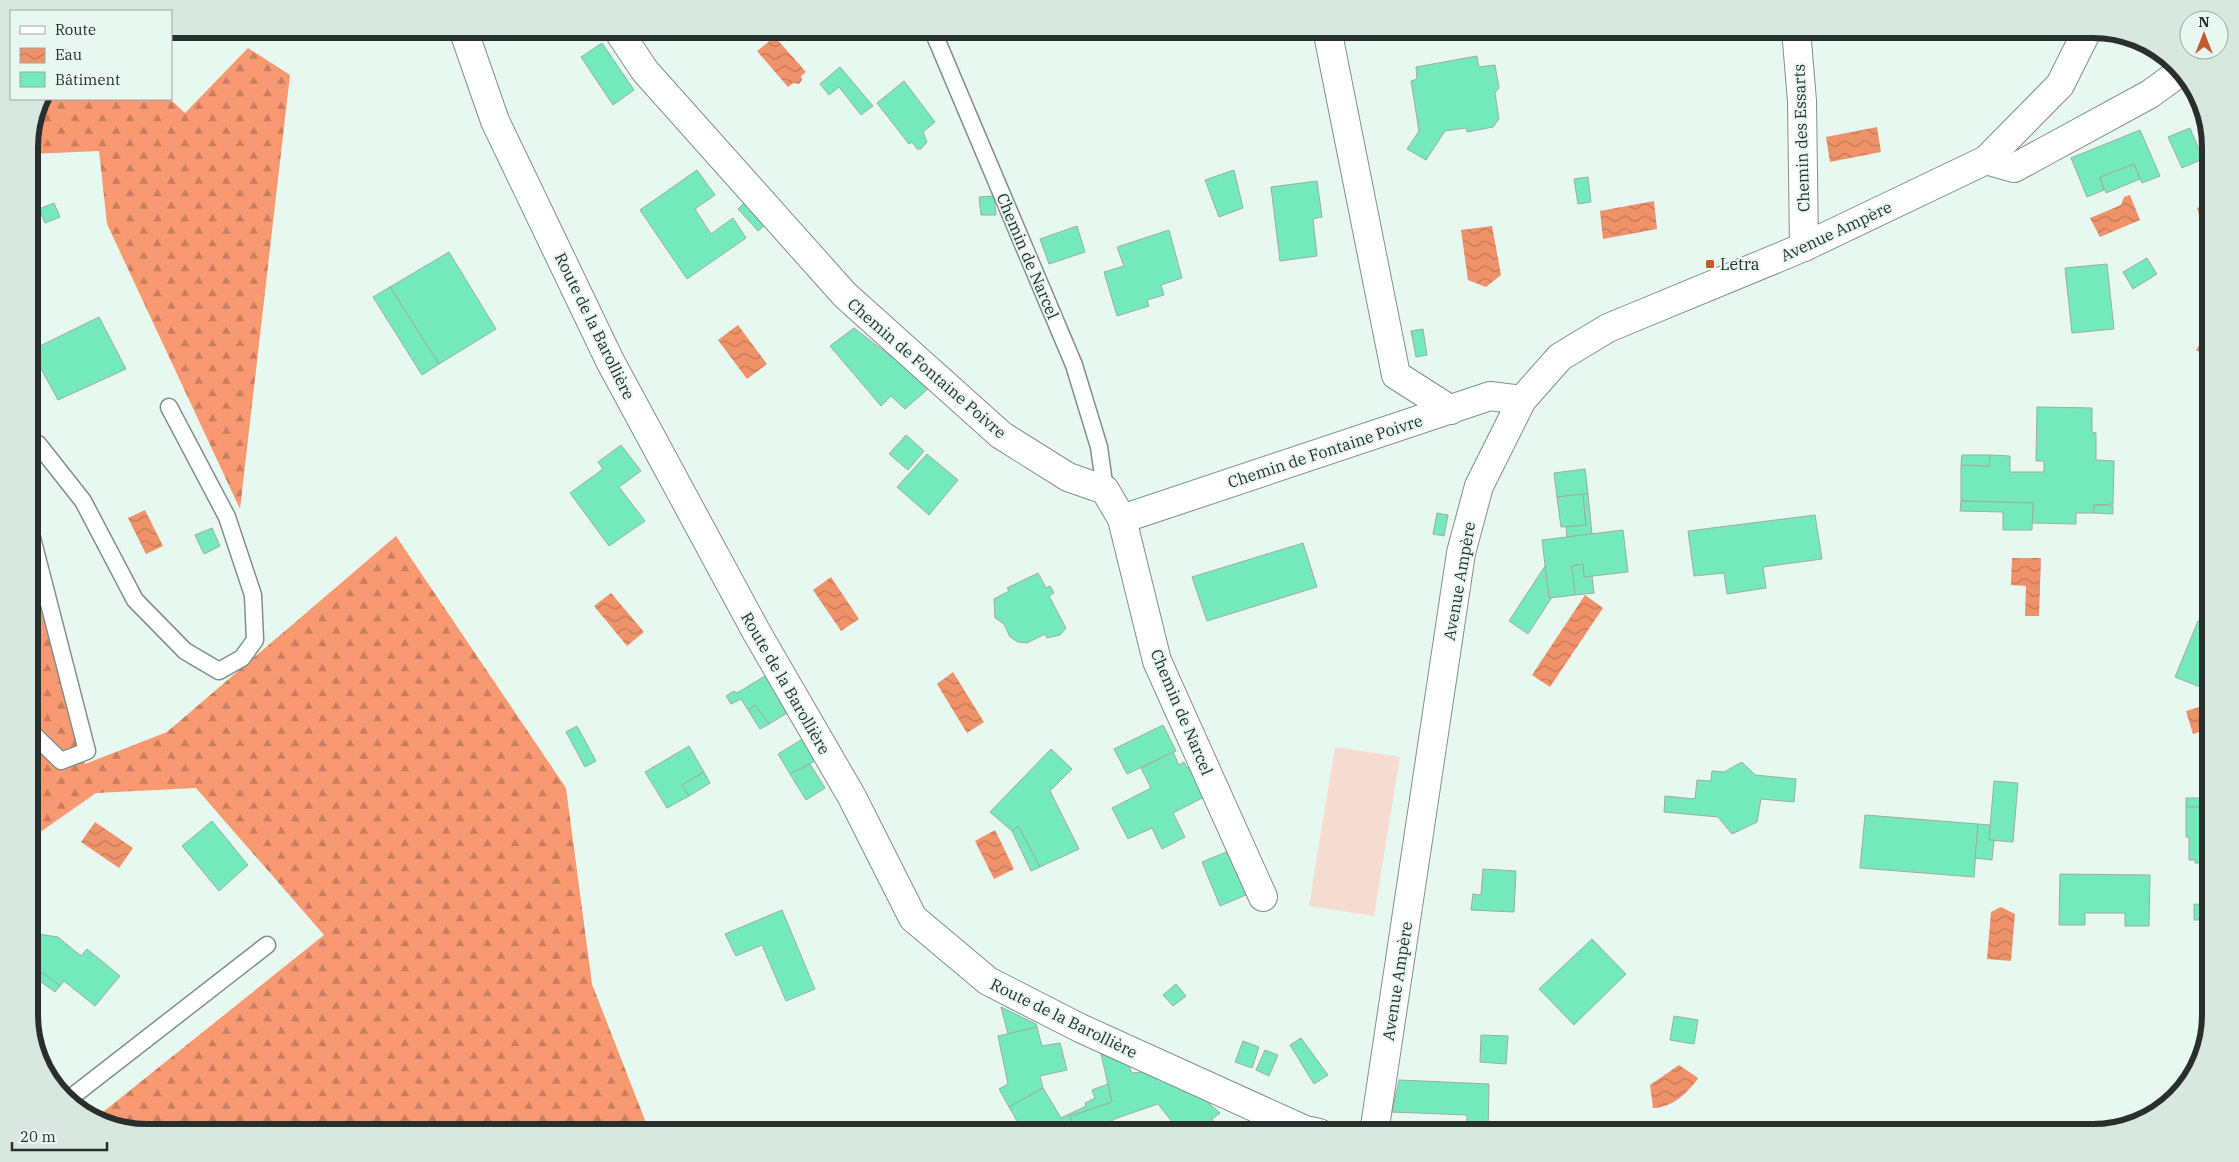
<svg xmlns="http://www.w3.org/2000/svg" width="2239" height="1162" viewBox="0 0 2239 1162" font-family="'IBM Plex Serif',serif">
<defs>
<pattern id="forest-firs" width="22" height="20" patternUnits="userSpaceOnUse" patternTransform="scale(1.25)"><rect width="22" height="20" fill="#f89971"/><path d="M5 1l3.5 6h-7zM16 11l3.5 6h-7z" fill="#c97d5d"/></pattern>
<pattern id="water-waves" width="16" height="10" patternUnits="userSpaceOnUse" patternTransform="scale(1.25)"><rect width="16" height="10" fill="#ef9169"/><path d="M0 5q4-4 8 0t8 0" fill="none" stroke="#c27757"/></pattern>
</defs>
<rect width="100%" height="100%" fill="#e7f8f0"/>
<g fill="url(#forest-firs)">
<path d="M 248,48 L 290,75 L 240,509 L 107,224 L 99,151 L 29,154 L 29,139 L 39,99 L 170,99 L 185,113 Z"/>
<path d="M 396,536 L 566,788 L 592,984 L 650,1133 L 146,1133 L 94,1121 L 93,1120 L 324,935 L 196,788 L 96,793 L 29,840 L 29,561 L 85,764 L 167,732 Z"/>
<path d="M 749,1123 L 750,1133 L 729,1133 Z"/>
</g>
<path fill="#f6dbd0" d="M 1335,747 L 1400,757 L 1374,916 L 1309,906 Z"/>
<g fill="url(#water-waves)">
<path d="M 775,37 L 806,72 L 801,76 L 802,80 L 799,84 L 793,83 L 788,87 L 757,51 Z"/>
<path d="M 1877,127 L 1881,152 L 1830,162 L 1826,137 Z"/>
<path d="M 2130,195 L 2140,220 L 2100,237 L 2090,218 L 2121,205 L 2124,197 Z"/>
<path d="M 1654,201 L 1657,229 L 1603,239 L 1600,211 Z"/>
<path d="M 2210,204 L 2210,222 L 2202,225 L 2197,208 Z"/>
<path d="M 1492,226 L 1501,275 L 1486,287 L 1468,280 L 1461,230 Z"/>
<path d="M 738,325 L 767,364 L 747,379 L 718,340 Z"/>
<path d="M 2210,329 L 2210,360 L 2196,350 Z"/>
<path d="M 145,510 L 163,546 L 146,554 L 128,518 Z"/>
<path d="M 2012,558 L 2041,558 L 2039,616 L 2025,616 L 2026,586 L 2011,585 Z"/>
<path d="M 831,577 L 859,619 L 841,631 L 813,590 Z"/>
<path d="M 611,593 L 644,632 L 627,646 L 594,606 Z"/>
<path d="M 1585,595 L 1603,608 L 1550,687 L 1532,675 Z"/>
<path d="M 953,672 L 984,722 L 967,733 L 937,684 Z"/>
<path d="M 2210,704 L 2210,728 L 2193,734 L 2186,711 Z"/>
<path d="M 95,822 L 133,848 L 119,868 L 81,842 Z"/>
<path d="M 995,830 L 1014,869 L 994,879 L 975,841 Z"/>
<path d="M 2001,907 L 2015,914 L 2011,961 L 1987,959 L 1991,912 Z"/>
<path d="M 1679,1065 L 1698,1078 L 1697,1080 C 1685,1095 1673,1107 1653,1108 L 1650,1085 Z"/>
</g>
<g fill="#74e9bb" stroke="#9daca5">
<path d="M 602,43 L 634,90 L 613,105 L 581,57 Z"/>
<path d="M 1477,56 L 1479,67 L 1495,65 L 1499,88 L 1495,93 L 1499,119 L 1493,127 L 1467,132 L 1466,128 L 1445,131 L 1426,160 L 1407,149 L 1419,131 L 1411,81 L 1417,79 L 1416,67 Z"/>
<path d="M 840,67 L 873,106 L 861,115 L 839,87 L 829,95 L 820,84 Z"/>
<path d="M 904,81 L 935,122 L 923,132 L 927,142 L 921,149 L 917,149 L 912,142 L 909,144 L 877,103 Z"/>
<path d="M 2190,128 L 2203,159 L 2182,168 L 2168,137 Z"/>
<path d="M 2140,130 L 2160,176 L 2142,183 L 2134,164 L 2100,177 L 2104,190 L 2087,197 L 2071,158 Z"/>
<path d="M 2134,164 L 2140,179 L 2106,193 L 2100,177 Z"/>
<path d="M 697,170 L 715,195 L 695,209 L 711,234 L 733,218 L 746,238 L 687,279 L 640,210 Z"/>
<path d="M 1234,170 L 1243,208 L 1219,217 L 1205,180 Z"/>
<path d="M 1588,177 L 1591,202 L 1578,204 L 1574,179 Z"/>
<path d="M 1317,181 L 1322,217 L 1313,219 L 1317,256 L 1280,261 L 1271,187 Z"/>
<path d="M 994,196 L 996,215 L 981,215 L 979,197 Z"/>
<path d="M 746,201 L 766,224 L 758,231 L 738,209 Z"/>
<path d="M 54,203 L 60,217 L 45,223 L 39,209 Z"/>
<path d="M 1077,226 L 1085,252 L 1049,264 L 1040,239 Z"/>
<path d="M 1169,230 L 1182,278 L 1161,285 L 1164,295 L 1147,300 L 1149,306 L 1117,316 L 1104,272 L 1124,266 L 1117,247 Z"/>
<path d="M 449,252 L 496,329 L 439,364 L 390,287 Z"/>
<path d="M 2147,258 L 2157,274 L 2133,289 L 2123,272 Z"/>
<path d="M 2107,264 L 2114,329 L 2072,333 L 2065,268 Z"/>
<path d="M 390,287 L 439,364 L 422,375 L 373,297 Z"/>
<path d="M 99,317 L 126,369 L 58,400 L 39,365 L 29,369 L 29,339 L 36,336 L 40,346 Z"/>
<path d="M 854,328 L 893,358 L 895,357 L 909,372 L 911,370 L 930,387 L 905,409 L 891,396 L 881,406 L 830,346 Z"/>
<path d="M 1423,329 L 1427,355 L 1416,357 L 1411,331 Z"/>
<path d="M 2037,407 L 2092,408 L 2092,432 L 2096,433 L 2096,460 L 2114,461 L 2113,504 L 2094,505 L 2094,513 L 2076,513 L 2076,524 L 2032,523 L 2033,503 L 1961,501 L 1961,465 L 1989,466 L 1990,455 L 2010,456 L 2010,472 L 2044,472 L 2044,461 L 2036,461 Z"/>
<path d="M 906,435 L 924,451 L 908,470 L 889,454 Z"/>
<path d="M 621,445 L 641,471 L 619,487 L 645,521 L 609,546 L 570,493 L 603,469 L 598,462 Z"/>
<path d="M 927,454 L 958,480 L 929,515 L 897,487 Z"/>
<path d="M 1962,455 L 1990,455 L 1989,466 L 1961,465 Z"/>
<path d="M 1585,469 L 1588,494 L 1557,497 L 1554,473 Z"/>
<path d="M 1583,494 L 1586,525 L 1561,527 L 1557,497 Z"/>
<path d="M 1583,494 L 1588,494 L 1592,534 L 1567,537 L 1566,527 L 1586,525 Z"/>
<path d="M 1961,501 L 2033,503 L 2032,530 L 2003,530 L 2003,512 L 1960,511 Z"/>
<path d="M 2094,505 L 2113,505 L 2113,514 L 2094,513 Z"/>
<path d="M 1437,513 L 1448,515 L 1444,536 L 1433,534 Z"/>
<path d="M 1815,515 L 1822,559 L 1763,567 L 1766,588 L 1727,594 L 1724,573 L 1694,576 L 1688,531 Z"/>
<path d="M 212,528 L 220,546 L 204,554 L 195,535 Z"/>
<path d="M 1623,530 L 1628,572 L 1584,577 L 1583,564 L 1572,566 L 1575,595 L 1549,598 L 1542,540 Z"/>
<path d="M 1303,543 L 1317,587 L 1207,621 L 1192,577 Z"/>
<path d="M 1583,564 L 1584,577 L 1592,576 L 1594,593 L 1575,595 L 1572,566 Z"/>
<path d="M 1545,566 L 1549,598 L 1552,597 L 1528,634 L 1509,621 Z"/>
<path d="M 1038,573 L 1046,588 L 1050,586 L 1054,593 L 1049,596 L 1066,628 L 1060,635 L 1047,638 L 1045,634 L 1027,643 L 1018,642 L 1010,637 L 1004,624 L 995,618 L 994,599 L 1009,591 L 1007,588 Z"/>
<path d="M 2210,608 L 2210,691 L 2175,677 L 2198,621 L 2206,618 L 2203,611 Z"/>
<path d="M 765,676 L 789,712 L 769,724 L 755,705 L 748,710 L 741,699 L 731,704 L 726,696 L 734,691 L 737,693 Z"/>
<path d="M 755,705 L 769,724 L 760,729 L 748,710 Z"/>
<path d="M 1163,725 L 1176,751 L 1127,774 L 1114,749 Z"/>
<path d="M 577,726 L 596,761 L 585,767 L 566,732 Z"/>
<path d="M 804,738 L 817,760 L 790,774 L 778,754 Z"/>
<path d="M 689,746 L 704,772 L 682,785 L 689,796 L 667,808 L 645,772 Z"/>
<path d="M 1051,749 L 1072,769 L 1050,791 L 1079,849 L 1040,867 L 1018,826 L 1012,831 L 990,812 Z"/>
<path d="M 1173,752 L 1179,765 L 1184,762 L 1187,768 L 1194,765 L 1208,795 L 1173,813 L 1185,837 L 1162,849 L 1152,828 L 1128,839 L 1112,808 L 1151,788 L 1141,768 Z"/>
<path d="M 1742,762 L 1755,775 L 1796,779 L 1794,802 L 1761,799 L 1757,822 L 1732,834 L 1718,817 L 1664,812 L 1665,796 L 1695,799 L 1697,780 L 1711,781 L 1712,771 L 1724,772 Z"/>
<path d="M 810,764 L 825,788 L 806,800 L 790,774 Z"/>
<path d="M 704,772 L 710,783 L 689,796 L 682,785 Z"/>
<path d="M 1994,781 L 2018,783 L 2013,842 L 1989,840 Z"/>
<rect x="2186" y="798" width="24" height="9"/>
<path d="M 2186,807 L 2210,807 L 2210,863 L 2195,863 L 2195,860 L 2189,860 L 2189,837 L 2186,837 Z"/>
<path d="M 1865,815 L 1978,824 L 1974,877 L 1860,868 Z"/>
<path d="M 212,821 L 248,865 L 219,891 L 182,846 Z"/>
<path d="M 1978,824 L 1990,825 L 1989,840 L 1994,840 L 1992,860 L 1975,858 Z"/>
<path d="M 1018,826 L 1040,867 L 1031,871 L 1012,831 Z"/>
<path d="M 1231,850 L 1248,894 L 1220,906 L 1202,862 Z"/>
<path d="M 29,868 L 37,879 L 29,885 Z"/>
<path d="M 1483,869 L 1516,871 L 1514,912 L 1471,910 L 1473,894 L 1481,895 Z"/>
<path d="M 2060,874 L 2150,875 L 2149,926 L 2125,926 L 2125,913 L 2085,913 L 2085,925 L 2059,925 Z"/>
<path d="M 2194,904 L 2210,905 L 2210,920 L 2194,920 Z"/>
<path d="M 782,910 L 815,989 L 786,1001 L 762,945 L 736,956 L 725,934 Z"/>
<path d="M 29,919 L 34,920 L 30,942 L 37,944 L 38,934 L 58,937 L 81,956 L 87,949 L 120,976 L 95,1006 L 64,981 L 60,986 L 42,972 L 37,979 L 29,978 Z"/>
<path d="M 1592,939 L 1626,974 L 1574,1025 L 1539,989 Z"/>
<path d="M 42,972 L 60,986 L 55,992 L 37,979 Z"/>
<path d="M 1176,984 L 1186,996 L 1173,1006 L 1163,995 Z"/>
<path d="M 1001,1007 L 1036,1024 L 1037,1027 L 1008,1034 Z"/>
<path d="M 1674,1016 L 1698,1020 L 1694,1044 L 1670,1040 Z"/>
<path d="M 1037,1027 L 1042,1046 L 1060,1043 L 1067,1070 L 1040,1076 L 1043,1088 L 1009,1107 L 999,1089 L 1008,1084 L 998,1036 Z"/>
<path d="M 1481,1035 L 1508,1036 L 1506,1064 L 1480,1062 Z"/>
<path d="M 1301,1038 L 1328,1075 L 1314,1084 L 1290,1045 Z"/>
<path d="M 1243,1041 L 1259,1047 L 1252,1068 L 1235,1062 Z"/>
<path d="M 1265,1050 L 1278,1055 L 1269,1076 L 1256,1070 Z"/>
<path d="M 1101,1054 L 1129,1066 L 1132,1073 L 1142,1072 L 1204,1099 L 1220,1113 L 1212,1119 L 1221,1133 L 1181,1133 L 1158,1104 L 1117,1118 L 1089,1133 L 1075,1133 L 1070,1116 L 1112,1102 Z"/>
<path d="M 1399,1080 L 1489,1084 L 1488,1133 L 1467,1133 L 1467,1115 L 1392,1112 Z"/>
<path d="M 1108,1084 L 1112,1102 L 1070,1116 L 1075,1133 L 1024,1133 L 1009,1107 L 1043,1088 L 1061,1118 L 1086,1106 L 1085,1103 L 1095,1098 L 1092,1090 Z"/>
<path d="M 1987,1126 L 1988,1133 L 1923,1133 Z"/>
</g>
<g fill="none" stroke-linecap="round" stroke-linejoin="round">
<defs>
<g id="lane">
<path d="M 932,29 L 1074,365 L 1099,447 L 1105,490"/>
<path d="M 29,444 L 38,444 L 83,501 L 135,600 L 185,651 L 219,671 L 242,658 L 255,640 L 253,595 L 227,517 L 169,407"/>
<path d="M 29,526 L 87,751 L 61,761 L 29,730"/>
<path d="M 69,1099 L 267,945"/>
</g>
<g id="street">
<path d="M 617,29 L 645,71 L 845,295 L 1001,435 L 1068,477 L 1105,490 L 1122,519 L 1157,661 L 1263,897"/>
<path d="M 1327,29 L 1396,375 L 1451,410"/>
<path d="M 1796,29 L 1802,101 L 1804,247"/>
<path d="M 1986,160 L 2014,168 L 2150,94 L 2180,72"/>
<path d="M 1122,519 L 1490,396 L 1522,400"/>
</g>
<g id="secondary">
<path d="M 463,29 L 495,121 L 610,361 L 757,633 L 852,797 L 913,918 L 988,981 L 1080,1028 L 1305,1130 L 1319,1133"/>
<path d="M 1374,1133 L 1461,553 L 1479,486 L 1522,400 L 1560,357 L 1608,328 L 1804,247 L 1986,160 L 2060,85 L 2088,29"/>
</g>
</defs>
<use href="#lane" stroke="#819088" stroke-width="19"/>
<use href="#street" stroke="#819088" stroke-width="30"/>
<use href="#secondary" stroke="#819088" stroke-width="30"/>
<use href="#lane" stroke="#fff" stroke-width="16"/>
<use href="#street" stroke="#fff" stroke-width="28"/>
<use href="#secondary" stroke="#fff" stroke-width="28"/>
</g>
<rect fill="#c25c2c" stroke="#e7f8f0" stroke-width="2" x="1705" y="259" width="10" height="10" rx="2.5"/>
<g text-anchor="middle" stroke-width="4" stroke-linejoin="round" paint-order="stroke">
<g font-size="16" fill="#292f2c" stroke="#e7f8f0">
<text transform="translate(1801 138) rotate(-92)" y="6">Chemin des Essarts</text>
<text transform="translate(1836 231) rotate(-25)" y="6">Avenue Ampère</text>
<text transform="translate(1028 256) rotate(67)" y="6">Chemin de Narcel</text>
<text transform="translate(595 326) rotate(64)" y="6">Route de la Barollière</text>
<text transform="translate(927 368) rotate(41)" y="6">Chemin de Fontaine Poivre</text>
<text transform="translate(1325 451) rotate(-18)" y="6">Chemin de Fontaine Poivre</text>
<text transform="translate(1459 581) rotate(-80)" y="6">Avenue Ampère</text>
<text transform="translate(786 683) rotate(60)" y="6">Route de la Barollière</text>
<text transform="translate(1182 712) rotate(67)" y="6">Chemin de Narcel</text>
<text transform="translate(1397 981) rotate(-81)" y="6">Avenue Ampère</text>
<text transform="translate(1064 1018) rotate(26)" y="6">Route de la Barollière</text>
</g>
<g font-size="16" fill="#292f2c" stroke="#e7f8f0" text-anchor="start">
<text x="1720" y="270">Letra</text>
</g>
</g>
<path d="M0 0H2239V1162H0ZM147 38H2093A109 109 0 0 1 2202 147V1015A109 109 0 0 1 2093 1124H147A109 109 0 0 1 38 1015V147A109 109 0 0 1 147 38Z" fill="#d8e8e0" fill-rule="evenodd"/>
<path fill="none" stroke="#292f2c" stroke-width="6" d="M147 38H2093A109 109 0 0 1 2202 147V1015A109 109 0 0 1 2093 1124H147A109 109 0 0 1 38 1015V147A109 109 0 0 1 147 38Z"/>
<rect x="10" y="10" width="162" height="90" fill="#e7f8f0" stroke="#9ba8a2"/>
<rect x="20" y="26" width="25" height="8" fill="#ffffff" stroke="#9ba8a2"/>
<text x="55" y="35" font-size="15" fill="#292f2c">Route</text>
<rect x="20" y="48" width="25" height="15" fill="url(#water-waves)" stroke="#9ba8a2"/>
<text x="55" y="60" font-size="15" fill="#292f2c">Eau</text>
<rect x="20" y="72" width="25" height="15" fill="#74e9bb" stroke="#9ba8a2"/>
<text x="55" y="85" font-size="15" fill="#292f2c">Bâtiment</text>
<g transform="translate(2204 35)"><circle r="24" fill="#e7f8f0" stroke="#9ba8a2"/>
<path d="M0-4L9 19L0 12L-9 19Z" fill="#c25c2c"/>
<text y="-8" font-size="14" font-weight="bold" text-anchor="middle" fill="#292f2c">N</text>
</g>
<path d="M12 1142v8h95v-8" fill="none" stroke="#292f2c" stroke-width="2.5"/>
<text x="20" y="1142" font-size="15" fill="#292f2c" stroke="#e7f8f0" stroke-width="4" paint-order="stroke">20 m</text>
</svg>
